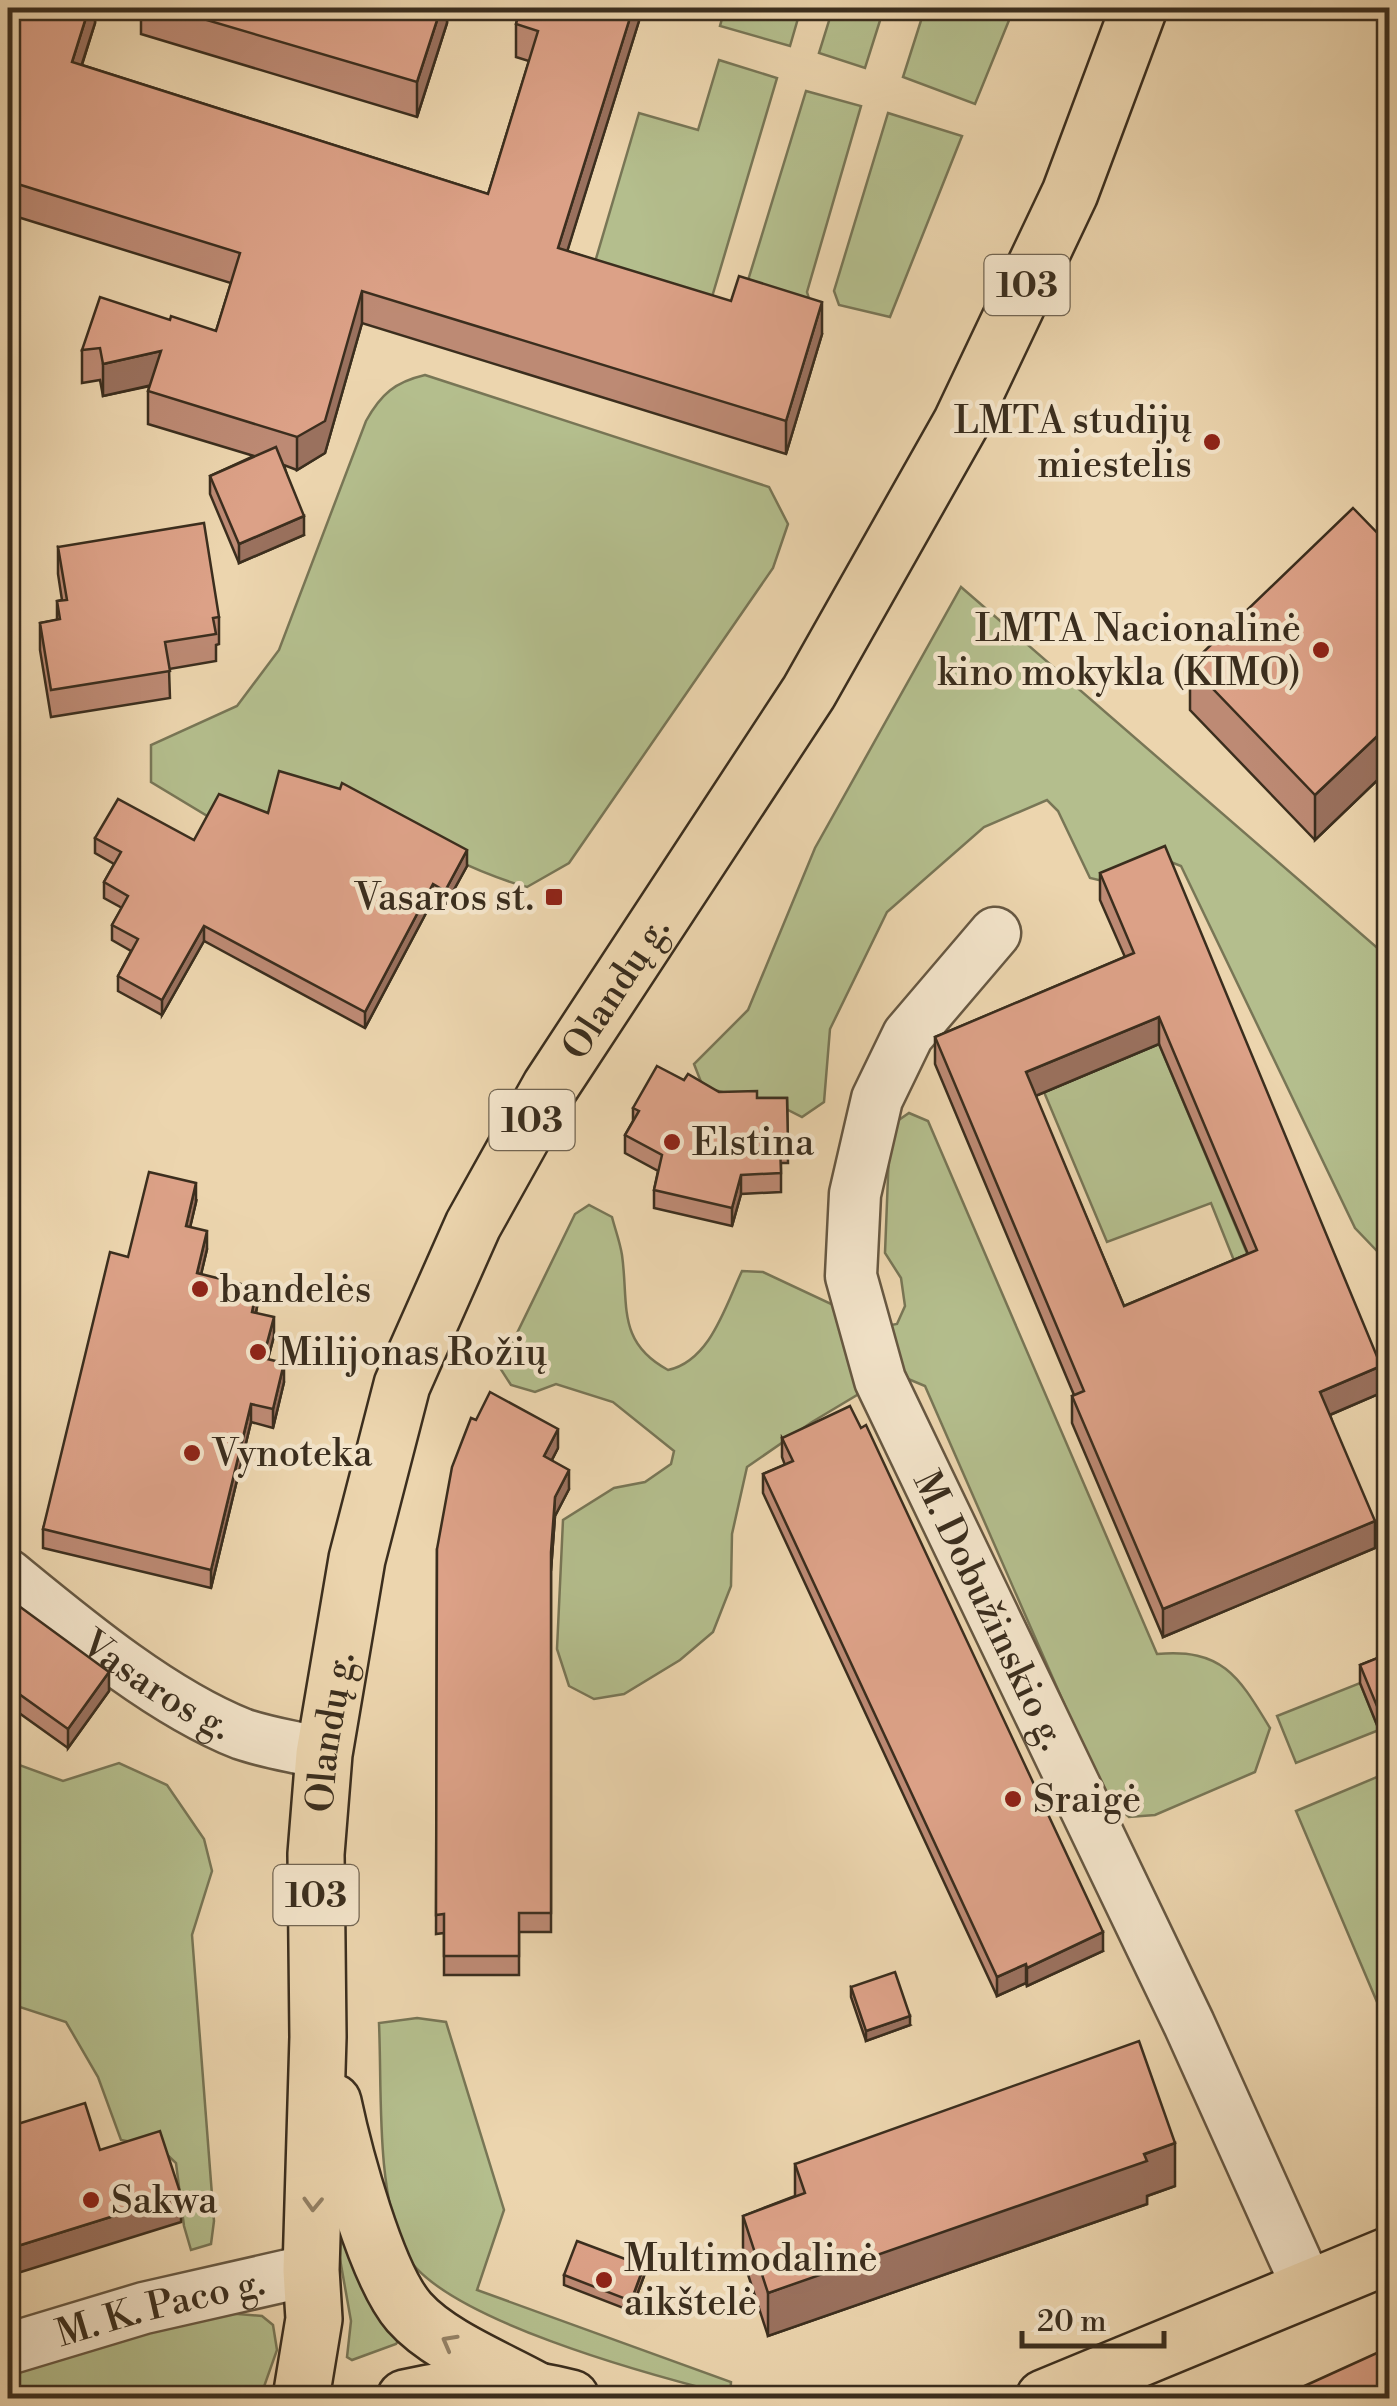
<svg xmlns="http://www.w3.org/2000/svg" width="1397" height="2406" viewBox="0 0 1397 2406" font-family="'Libre Bodoni',serif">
<rect width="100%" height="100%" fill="#ecd5ae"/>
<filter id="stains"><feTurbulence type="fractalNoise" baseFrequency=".002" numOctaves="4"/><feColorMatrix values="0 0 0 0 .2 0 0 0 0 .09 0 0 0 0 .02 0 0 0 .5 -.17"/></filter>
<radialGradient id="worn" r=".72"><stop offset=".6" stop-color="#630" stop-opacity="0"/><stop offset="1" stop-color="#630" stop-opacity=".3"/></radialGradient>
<g fill="#b4be8d" stroke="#787656" stroke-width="2.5">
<path d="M 725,8 L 801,8 L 790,46 L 720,26 Z"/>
<path d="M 833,8 L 884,8 L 865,68 L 819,53 Z"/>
<path d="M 925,8 L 1014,8 L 975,104 L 903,77 Z"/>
<path d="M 719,60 L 777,78 L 712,297 L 595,262 L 639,113 L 698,130 Z"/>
<path d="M 806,91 L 861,106 L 807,292 L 812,308 L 746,287 Z"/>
<path d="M 888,113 L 962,136 L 890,317 L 839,305 L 834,291 Z"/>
<path d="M 425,375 L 769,487 L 788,524 L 773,568 L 569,863 L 527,887 C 461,869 402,831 343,799 L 268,828 L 214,820 L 151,782 L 151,745 L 237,706 L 279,650 L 366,421 C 381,394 395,382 425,375 Z"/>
<path d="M 961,587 L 1389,958 L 1389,1255 L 1377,1251 L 1355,1228 L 1181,866 L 1161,858 L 1107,882 L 1090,878 L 1058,811 L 1047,800 L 984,827 L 887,912 L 830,1029 L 824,1102 L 802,1117 L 784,1108 L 703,1087 L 694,1064 L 748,1010 L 815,848 Z"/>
<path d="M 1159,1044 L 1257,1277 L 1243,1283 L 1211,1203 L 1107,1242 L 1044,1092 Z"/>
<path d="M 909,1113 L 928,1121 L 1157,1654 C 1223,1648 1239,1677 1270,1728 L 1255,1772 L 1155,1815 L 1129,1817 L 1104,1795 L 925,1386 L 894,1373 L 812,1422 L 747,1467 L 732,1534 L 731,1586 L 713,1632 L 680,1660 L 624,1694 L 594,1699 L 569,1686 L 557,1649 L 563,1520 L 614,1488 L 645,1482 L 671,1464 L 674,1451 L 613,1402 L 556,1384 L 535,1392 L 511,1385 L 500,1368 L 575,1214 L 589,1205 L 612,1217 C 615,1229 620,1242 622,1255 C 629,1304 616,1342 668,1370 C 710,1361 725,1307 742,1271 L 763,1272 L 880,1327 L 897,1324 L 905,1306 L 901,1278 L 885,1253 L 890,1126 Z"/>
<path d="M 1360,1683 L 1379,1730 L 1296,1763 L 1277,1716 Z"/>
<path d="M 8,1757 L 19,1765 L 63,1781 L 119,1763 L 167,1785 L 204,1839 L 212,1871 L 192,1935 L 214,2221 L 211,2244 L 191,2250 L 184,2226 L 176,2163 L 159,2147 L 121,2140 L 98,2077 L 66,2022 L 17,2006 L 8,2010 Z"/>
<path d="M 1389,1772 L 1389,1977 L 1377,2002 L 1296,1811 Z"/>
<path d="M 417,2018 L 446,2022 L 504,2210 L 477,2290 L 731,2382 L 730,2395 C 658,2377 433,2318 403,2249 C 376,2186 382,2092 379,2023 Z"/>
<path d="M 324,2169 L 401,2337 L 396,2344 L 352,2360 L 347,2357 L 351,2321 Z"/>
<path d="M 201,2311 L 262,2316 L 273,2325 L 277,2350 L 260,2398 L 8,2398 L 8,2373 Z"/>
</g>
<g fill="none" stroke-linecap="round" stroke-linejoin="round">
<defs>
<g id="minor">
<path id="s1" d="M 995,933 L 908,1035 L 877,1099 L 855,1194 L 851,1276 L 880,1380 L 1189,2024 L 1308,2288"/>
<path id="s2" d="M 8,1575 C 75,1630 161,1702 242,1734 C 268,1743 298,1747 324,1754"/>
<path id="s3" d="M 8,2349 L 144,2308 L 311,2270"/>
</g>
<g id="primary">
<path d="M 333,2102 C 344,2154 376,2274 409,2312 C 438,2345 496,2368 534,2389"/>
<path id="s4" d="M 301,2398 L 314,2319 L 311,2270 L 318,2037 L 316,1854 L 324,1754 L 357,1559 L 402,1385 L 473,1225 L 550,1087 L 809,692 L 961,423 L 1070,193 L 1139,8"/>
<path d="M 405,2398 C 463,2384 513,2383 571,2398"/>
<path d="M 1044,2398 L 1390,2255"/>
</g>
</defs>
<use href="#minor" stroke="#675842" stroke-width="55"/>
<use href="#primary" stroke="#3b2e1e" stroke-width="60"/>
<use href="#minor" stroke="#f3e4ca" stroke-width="50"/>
<use href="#primary" stroke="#ecd5ae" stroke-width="55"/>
</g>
<g fill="#bd8a74" stroke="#3b2e1e" stroke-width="2.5" fill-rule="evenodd">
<path d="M 8,8 L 95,8 L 95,23 L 82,65 L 488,194 L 529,61 L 516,57 L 516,24 L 519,12 L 504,8 L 643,8 L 567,251 L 822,334 L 786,454 L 362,323 L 325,453 L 297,470 L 284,465 L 304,535 L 239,563 L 210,494 L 210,476 L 254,456 L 148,424 L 148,391 L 150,386 L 103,396 L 100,380 L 82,383 L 82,350 L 170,320 L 216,331 L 231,283 L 8,214 Z"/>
<path d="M 141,8 L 447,8 L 447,23 L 417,117 L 141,34 Z"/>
<path d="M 1390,546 L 1390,768 L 1315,840 L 1190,710 L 1190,665 Z"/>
<path d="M 58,547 L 219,617 L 219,644 L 216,645 L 216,661 L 169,669 L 170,698 L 51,717 L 40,650 L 40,623 L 57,620 L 57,601 L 62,600 L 58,574 Z"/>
<path d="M 268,813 L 467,866 L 445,906 L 433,900 L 365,1028 L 204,941 L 162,1015 L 118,991 L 118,976 L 131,951 L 112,940 L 112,925 L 122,908 L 104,898 L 104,882 L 114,864 L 95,853 L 95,838 L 194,840 Z"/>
<path d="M 1100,873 L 1381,1393 L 1330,1415 L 1375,1548 L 1163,1637 L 1072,1423 L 1072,1396 L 1074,1395 L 935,1064 L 935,1037 L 1125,957 L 1100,900 ZM 1159,1044 L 1248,1254 L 1124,1306 L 1035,1096 Z"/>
<path d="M 684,1080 L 719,1092 L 757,1098 L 787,1098 L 788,1163 L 781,1163 L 781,1192 L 741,1194 L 732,1226 L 654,1208 L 654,1190 L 658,1171 L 625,1153 L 625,1135 L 633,1121 L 633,1108 Z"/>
<path d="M 196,1202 L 190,1227 L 207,1249 L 201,1274 L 257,1307 L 256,1313 L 274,1336 L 268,1359 L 284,1382 L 273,1428 L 251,1422 L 211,1588 L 43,1548 L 43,1529 L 128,1257 Z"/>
<path d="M 782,1438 L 1103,1951 L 1027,1986 L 1026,1983 L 997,1996 L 763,1493 L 763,1474 L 785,1465 L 782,1457 Z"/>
<path d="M 558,1448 L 552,1460 L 569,1489 L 555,1516 L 551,1570 L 551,1932 L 519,1932 L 519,1975 L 444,1975 L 444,1933 L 436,1934 L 437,1549 Z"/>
<path d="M 8,1598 L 109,1691 L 68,1748 L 8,1705 Z"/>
<path d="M 1390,1653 L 1379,1730 L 1360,1683 L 1360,1665 Z"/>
<path d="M 851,1987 L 910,2025 L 866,2041 L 851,1997 Z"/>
<path d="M 795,2164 L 1175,2186 L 1147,2196 L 1147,2204 L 768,2336 L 743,2259 L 743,2216 L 795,2196 Z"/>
<path d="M 564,2275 L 644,2276 L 631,2311 L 564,2285 Z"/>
</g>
<g fill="#9a715e" stroke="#3b2e1e" stroke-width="2.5">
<path d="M 89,8 L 95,8 L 95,23 L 72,95 L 72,62 Z"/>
<path d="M 441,8 L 447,8 L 447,23 L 417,117 L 417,82 Z"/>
<path d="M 633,8 L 643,8 L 558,281 L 558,248 Z"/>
<path d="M 362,291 L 362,323 L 325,453 L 297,470 L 297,437 Z"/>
<path d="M 822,302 L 822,334 L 786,454 L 786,421 Z"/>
<path d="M 161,351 L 161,383 L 103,396 L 103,364 Z"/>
<path d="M 304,516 L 304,535 L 239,563 L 239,544 Z"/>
<path d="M 1390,724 L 1390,768 L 1315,840 L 1315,795 Z"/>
<path d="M 467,850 L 467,866 L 445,906 L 445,891 Z"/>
<path d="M 433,884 L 433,900 L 365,1028 L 365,1012 Z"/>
<path d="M 204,926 L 204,941 L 162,1015 L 162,1000 Z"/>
<path d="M 1159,1017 L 1159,1044 L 1026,1100 L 1026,1072 Z"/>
<path d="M 741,1175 L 741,1194 L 732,1226 L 732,1208 Z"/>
<path d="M 196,1183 L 196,1202 L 186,1245 L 186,1226 Z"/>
<path d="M 207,1231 L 207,1249 L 197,1292 L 197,1273 Z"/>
<path d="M 257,1288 L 257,1307 L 252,1330 L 252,1312 Z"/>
<path d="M 274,1317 L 274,1336 L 263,1377 L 263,1358 Z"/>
<path d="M 284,1363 L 284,1382 L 273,1428 L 273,1409 Z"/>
<path d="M 1381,1366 L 1381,1393 L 1320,1419 L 1320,1392 Z"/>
<path d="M 251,1404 L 251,1422 L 211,1588 L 211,1570 Z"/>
<path d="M 558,1429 L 558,1448 L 544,1475 L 544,1456 Z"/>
<path d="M 569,1470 L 569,1489 L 555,1516 L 551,1571 L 555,1497 Z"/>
<path d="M 1375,1521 L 1375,1548 L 1163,1637 L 1163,1609 Z"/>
<path d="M 109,1672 L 109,1691 L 68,1748 L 68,1729 Z"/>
<path d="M 1390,1707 L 1390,1726 L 1379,1730 L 1379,1711 Z"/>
<path d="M 1103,1932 L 1103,1951 L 1027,1986 L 1027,1968 Z"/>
<path d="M 1026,1964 L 1026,1983 L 997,1996 L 997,1977 Z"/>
<path d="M 910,2016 L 910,2025 L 866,2041 L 866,2031 Z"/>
<path d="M 1175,2143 L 1175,2186 L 1147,2196 L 1147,2204 L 768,2336 L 768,2293 Z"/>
<path d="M 181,2195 L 181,2222 L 8,2276 L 8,2249 Z"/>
<path d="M 644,2266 L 644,2276 L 631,2311 L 631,2301 Z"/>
</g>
<g fill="#dca187" stroke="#3b2e1e" stroke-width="2.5" fill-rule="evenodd">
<path d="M 8,8 L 89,8 L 72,62 L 488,194 L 538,31 L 516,24 L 521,8 L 633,8 L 558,248 L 731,301 L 739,276 L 822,302 L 786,421 L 362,291 L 325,421 L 297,437 L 148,391 L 161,351 L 103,364 L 100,348 L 82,350 L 100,297 L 170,320 L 171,316 L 216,331 L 240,253 L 8,181 Z"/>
<path d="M 166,8 L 441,8 L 417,82 Z"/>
<path d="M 276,447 L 304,516 L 239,544 L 210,476 Z"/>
<path d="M 1353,508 L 1390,546 L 1390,724 L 1315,795 L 1190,665 Z"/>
<path d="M 204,523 L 219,617 L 213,618 L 216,634 L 165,642 L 170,671 L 51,690 L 40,623 L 60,619 L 57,601 L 67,600 L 58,547 Z"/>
<path d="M 279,771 L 340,789 L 342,783 L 467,850 L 445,891 L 433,884 L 365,1012 L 204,926 L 162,1000 L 118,976 L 138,939 L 112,925 L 128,896 L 104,882 L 121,852 L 95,838 L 118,799 L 194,840 L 219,794 L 268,813 Z"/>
<path d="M 1165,846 L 1381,1366 L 1320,1392 L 1375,1521 L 1163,1609 L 1072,1396 L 1084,1391 L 935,1037 L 1134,953 L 1100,873 ZM 1159,1017 L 1257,1250 L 1124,1306 L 1026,1072 Z"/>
<path d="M 657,1066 L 684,1080 L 688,1074 L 719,1092 L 757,1091 L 757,1098 L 787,1098 L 788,1144 L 780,1144 L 781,1173 L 741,1175 L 732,1208 L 654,1190 L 662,1155 L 625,1135 L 639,1111 L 633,1108 Z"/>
<path d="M 149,1172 L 196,1183 L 186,1226 L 207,1231 L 197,1273 L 257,1288 L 252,1312 L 274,1317 L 263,1358 L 284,1363 L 273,1409 L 251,1404 L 211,1570 L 43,1529 L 110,1252 L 128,1257 Z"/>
<path d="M 490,1392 L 558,1429 L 544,1456 L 569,1470 L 555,1497 L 551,1552 L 551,1913 L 519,1913 L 519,1956 L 444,1956 L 444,1914 L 436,1915 L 437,1549 L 452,1467 L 471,1418 L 476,1420 Z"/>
<path d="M 850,1406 L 861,1428 L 866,1425 L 1103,1932 L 1027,1968 L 1026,1964 L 997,1977 L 763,1474 L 793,1461 L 782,1438 Z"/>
<path d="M 8,1598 L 109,1672 L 68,1729 L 8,1686 Z"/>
<path d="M 1390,1653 L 1390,1707 L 1379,1711 L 1360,1665 Z"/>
<path d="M 895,1972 L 910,2016 L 866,2031 L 851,1987 Z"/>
<path d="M 1139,2041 L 1175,2143 L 1144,2154 L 1147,2161 L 768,2293 L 743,2216 L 805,2193 L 795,2164 Z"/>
<path d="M 85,2103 L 100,2150 L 160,2131 L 181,2195 L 8,2249 L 8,2150 L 9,2149 L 8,2143 L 8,2127 Z"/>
<path d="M 577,2241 L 644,2266 L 631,2301 L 564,2275 Z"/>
<path d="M 1390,2347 L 1390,2398 L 1278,2398 Z"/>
</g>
<defs><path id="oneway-chevron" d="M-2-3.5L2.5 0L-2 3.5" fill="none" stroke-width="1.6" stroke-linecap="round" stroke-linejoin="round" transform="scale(2.5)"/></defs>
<g stroke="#948266">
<use href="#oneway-chevron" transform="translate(313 2204) rotate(92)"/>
<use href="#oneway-chevron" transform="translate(449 2342) rotate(-151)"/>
</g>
<g fill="#8f2418" stroke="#f3e4ca" stroke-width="4">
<circle cx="1212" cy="442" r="10"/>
<circle cx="1321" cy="650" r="10"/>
<rect x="544" y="887" width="20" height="20" rx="5"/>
<circle cx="672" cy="1142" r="10"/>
<circle cx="200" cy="1289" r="10"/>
<circle cx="258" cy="1352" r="10"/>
<circle cx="192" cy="1453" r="10"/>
<circle cx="1013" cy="1799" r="10"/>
<circle cx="91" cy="2200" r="10"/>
<circle cx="604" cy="2280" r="10"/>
</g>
<g text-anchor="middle" stroke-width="9" stroke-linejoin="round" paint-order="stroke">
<g fill="#f3e4ca" stroke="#726552" stroke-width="2.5">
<rect x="984.5" y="255" width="85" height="60" rx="8"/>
<rect x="489.5" y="1090" width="85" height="60" rx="8"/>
<rect x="273.5" y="1865" width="85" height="60" rx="8"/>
</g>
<g font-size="35" font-weight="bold" fill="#3b2e1e">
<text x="1027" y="297">103</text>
<text x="532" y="1132">103</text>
<text x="316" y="1907">103</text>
</g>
<g font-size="38" fill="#3b2e1e" stroke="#f3e4ca" text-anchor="start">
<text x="1192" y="433" text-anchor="end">LMTA studijų<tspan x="1192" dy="44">miestelis</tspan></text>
<text x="1301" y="641" text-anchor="end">LMTA Nacionalinė<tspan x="1301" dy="44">kino mokykla (KIMO)</tspan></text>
<text x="534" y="910" text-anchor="end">Vasaros st.</text>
<text x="692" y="1155">Elstina</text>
<text x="220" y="1302">bandelės</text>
<text x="278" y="1365">Milijonas Rožių</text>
<text x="212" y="1466">Vynoteka</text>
<text x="1033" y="1812">Sraigė</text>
<text x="111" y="2213">Sakwa</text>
<text x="624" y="2271">Multimodalinė<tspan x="624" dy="44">aikštelė</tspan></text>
</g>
<g font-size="38" fill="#3b2e1e" stroke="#f3e4ca">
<text dy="13" stroke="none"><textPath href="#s4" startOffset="1475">Olandų g.</textPath></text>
<text dy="13" stroke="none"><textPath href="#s1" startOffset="748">M. Dobužinskio g.</textPath></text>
<text dy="13" stroke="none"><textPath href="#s2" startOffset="185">Vasaros g.</textPath></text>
<text dy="13" stroke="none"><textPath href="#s4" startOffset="668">Olandų g.</textPath></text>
<text dy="13" stroke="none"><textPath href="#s3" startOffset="158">M. K. Paco g.</textPath></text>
</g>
</g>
<rect width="1397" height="2406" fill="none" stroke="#ecd5ae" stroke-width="40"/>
<rect x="10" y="10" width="1377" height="2386" fill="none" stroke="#3b2e1e" stroke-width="5"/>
<rect x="20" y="20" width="1357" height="2366" fill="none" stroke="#3b2e1e" stroke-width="2.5"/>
<path d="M1022 2331v15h142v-15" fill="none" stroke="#3b2e1e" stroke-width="5"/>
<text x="1037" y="2331" font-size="30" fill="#3b2e1e" stroke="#f3e4ca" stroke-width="8" paint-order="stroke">20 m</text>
<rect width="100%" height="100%" filter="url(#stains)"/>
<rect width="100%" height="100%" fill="url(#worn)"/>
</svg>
